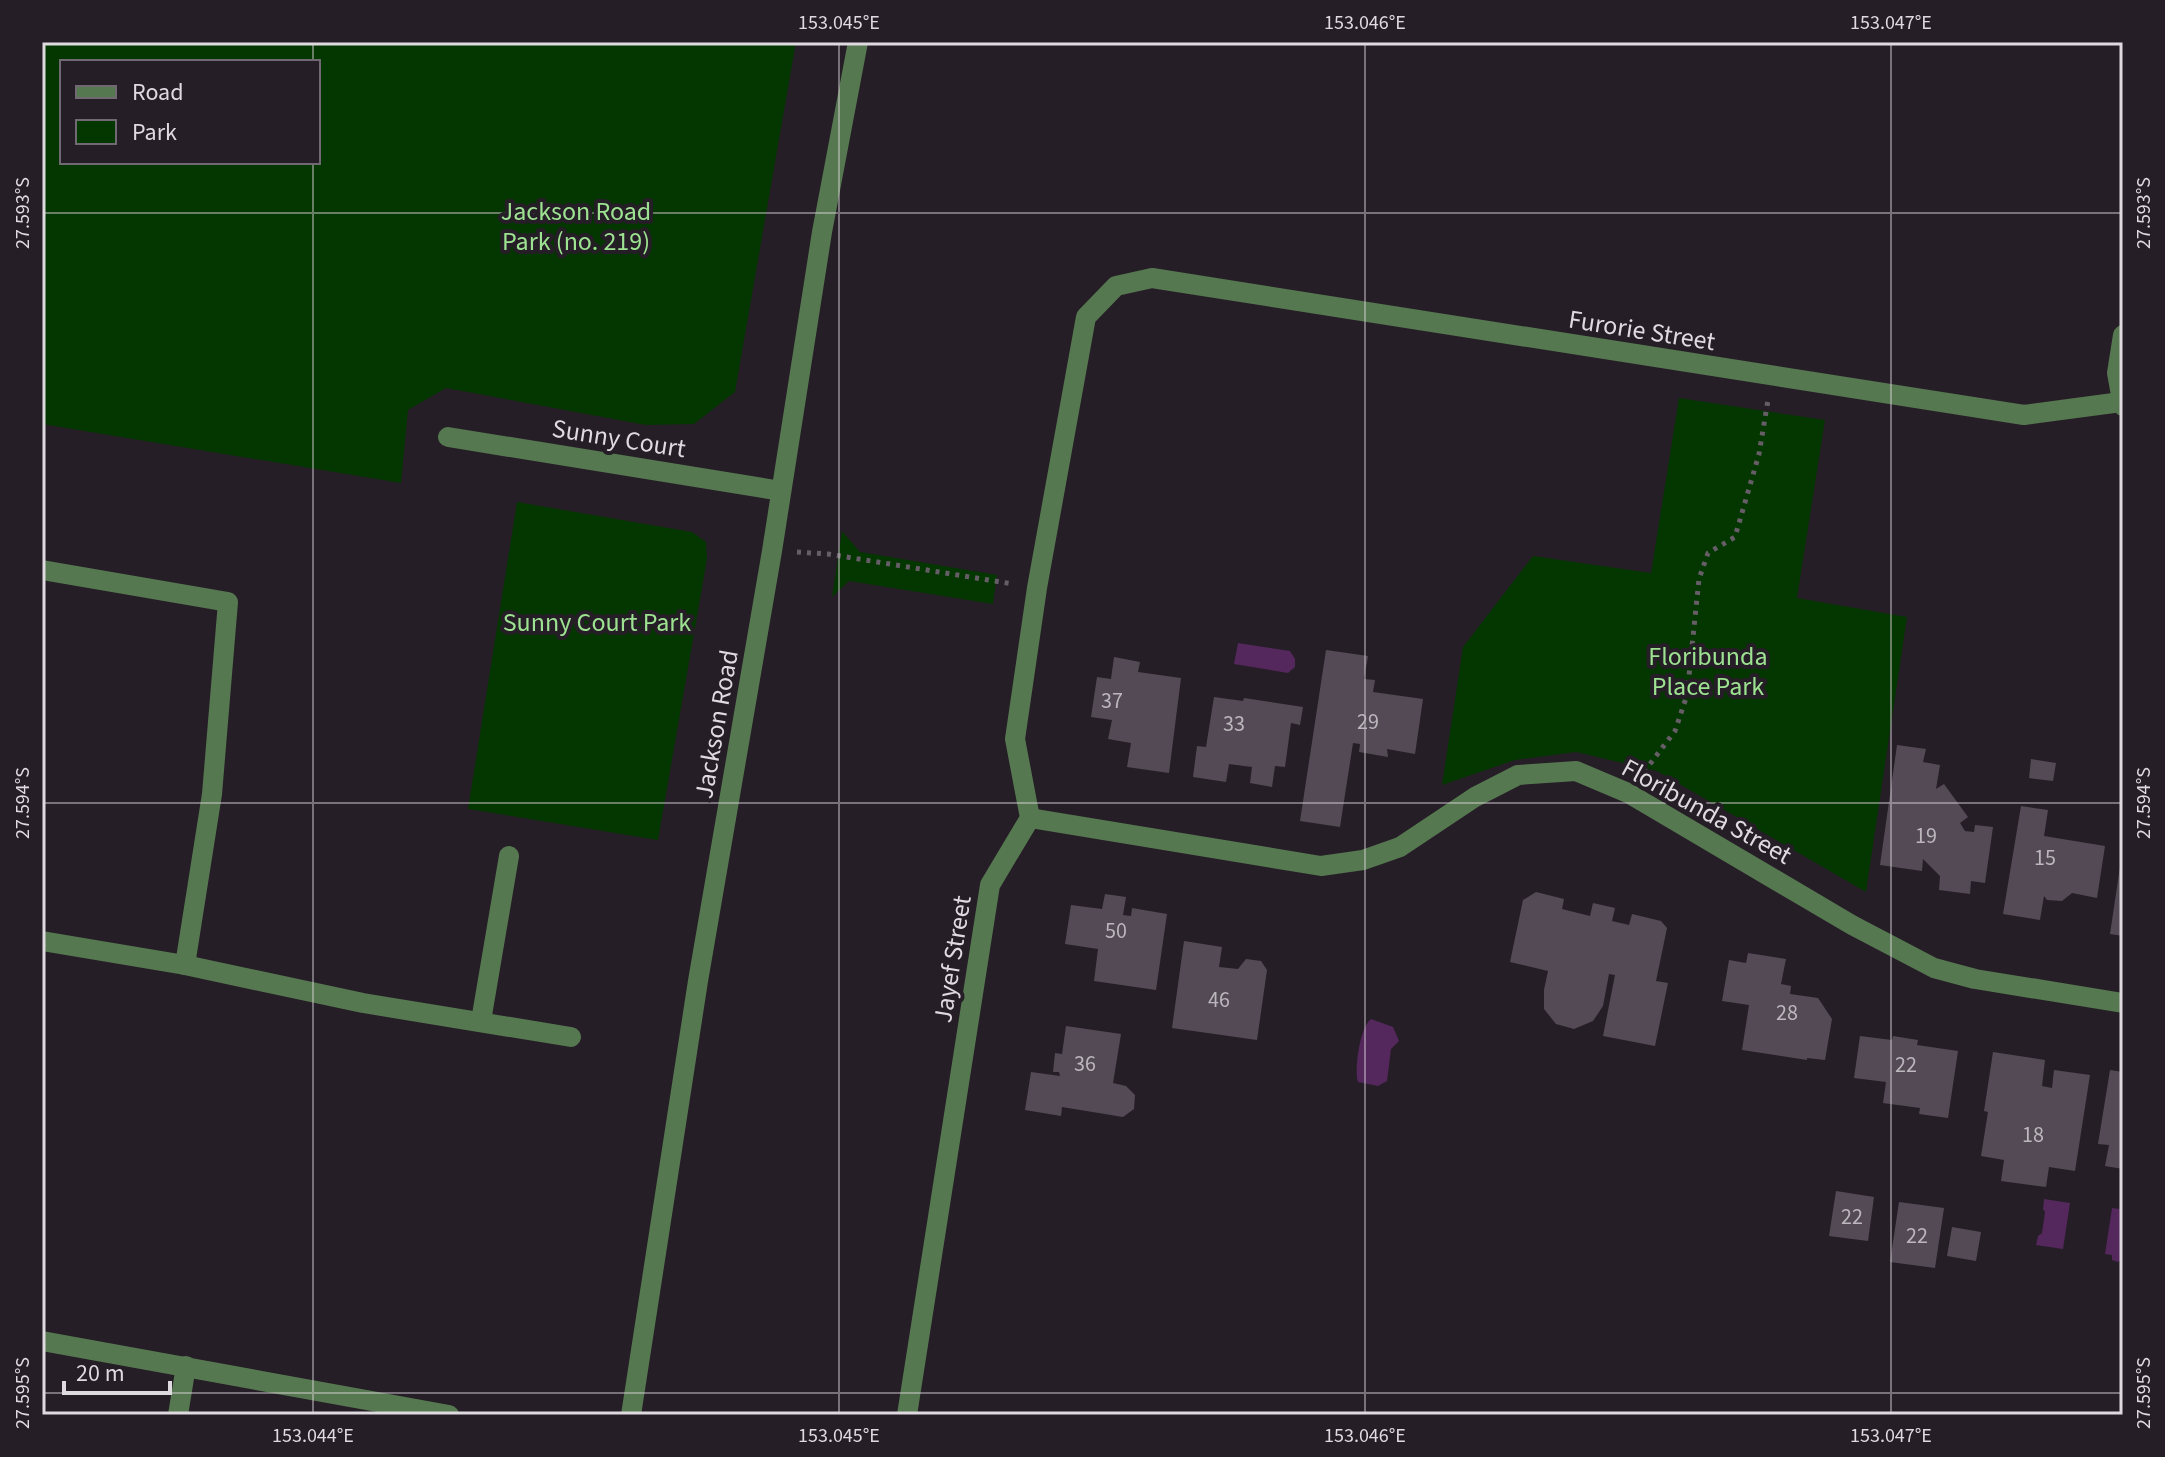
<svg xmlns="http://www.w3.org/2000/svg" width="2165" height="1457" viewBox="0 0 2165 1457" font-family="'Source Sans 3',sans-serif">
<rect width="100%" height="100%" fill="#261e27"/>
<g fill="#043600" fill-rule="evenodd">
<path d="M 42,42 L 796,42 L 735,392 L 694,424 L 646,425 L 446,388 L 408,410 L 401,483 L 42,424 ZM 62,62 L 318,62 L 318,162 L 62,162 Z"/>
<path d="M 1679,398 L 1825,420 L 1797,598 L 1907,617 L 1866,892 L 1657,771 L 1576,752 L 1515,760 L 1442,785 L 1463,647 L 1533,556 L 1651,573 Z"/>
<path d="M 517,502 L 692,532 L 706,542 L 707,559 L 658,840 L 468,809 Z"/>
<path d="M 842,531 L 860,552 L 997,575 L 993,604 L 849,581 L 832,597 Z"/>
</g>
<g fill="#54285c">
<path d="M 1238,643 L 1290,651 L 1295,659 L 1295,667 L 1288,673 L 1234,664 Z"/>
<path d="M 1371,1019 L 1393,1027 L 1399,1041 L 1391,1049 L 1387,1081 L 1378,1086 L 1358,1082 C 1354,1069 1360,1027 1371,1019 Z"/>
<path d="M 2044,1199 L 2070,1203 L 2063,1249 L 2036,1245 L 2038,1236 L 2042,1233 L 2045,1212 L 2043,1209 Z"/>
<path d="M 2122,1204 L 2123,1258 L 2118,1262 L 2112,1260 L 2112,1255 L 2105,1254 L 2112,1208 L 2119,1209 Z"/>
</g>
<g fill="#534a55">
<path d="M 1326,650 L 1368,656 L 1364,679 L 1375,680 L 1373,692 L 1423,699 L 1415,754 L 1387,749 L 1388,757 L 1359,752 L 1360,744 L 1353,743 L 1340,827 L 1300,821 Z"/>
<path d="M 1114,657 L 1140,662 L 1138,672 L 1181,678 L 1169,773 L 1127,767 L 1131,743 L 1108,739 L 1112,720 L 1091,717 L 1097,677 L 1111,679 Z"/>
<path d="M 1214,697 L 1243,701 L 1244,698 L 1303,707 L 1300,725 L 1291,723 L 1285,767 L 1275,766 L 1272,787 L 1250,783 L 1252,767 L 1229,764 L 1226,782 L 1193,777 L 1197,746 L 1206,747 Z"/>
<path d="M 1897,745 L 1926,749 L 1923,762 L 1940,765 L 1936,789 L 1944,784 L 1968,817 L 1960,823 L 1965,831 L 1974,832 L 1975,825 L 1993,827 L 1985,883 L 1971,881 L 1970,894 L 1939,890 L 1940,876 L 1923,859 L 1922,871 L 1880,865 Z"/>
<path d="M 2031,759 L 2056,763 L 2053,781 L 2029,778 Z"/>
<path d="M 2021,806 L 2048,810 L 2044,836 L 2105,846 L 2097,898 L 2072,893 L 2062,901 L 2047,900 L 2044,896 L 2040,920 L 2003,914 Z"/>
<path d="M 2121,860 L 2123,861 L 2123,936 L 2110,934 Z"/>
<path d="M 1536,892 L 1564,899 L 1562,909 L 1590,916 L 1593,903 L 1615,908 L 1612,921 L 1629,925 L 1632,914 L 1661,921 L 1667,928 L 1656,981 L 1668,983 L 1655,1046 L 1603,1036 L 1615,975 L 1609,974 L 1603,1006 L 1593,1021 L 1574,1029 L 1556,1024 L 1544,1009 L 1544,990 L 1548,971 L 1510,962 L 1523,900 Z"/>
<path d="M 1105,894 L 1126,897 L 1123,915 L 1131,916 L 1132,908 L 1167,914 L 1156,990 L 1094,981 L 1098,949 L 1065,944 L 1071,905 L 1102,909 Z"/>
<path d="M 1184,941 L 1222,947 L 1219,967 L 1238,969 L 1246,959 L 1261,961 L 1267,970 L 1257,1040 L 1172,1028 Z"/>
<path d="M 1748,953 L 1786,959 L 1781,984 L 1791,986 L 1790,994 L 1818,998 L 1832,1019 L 1825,1060 L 1807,1058 L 1807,1060 L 1742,1050 L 1749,1005 L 1722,1001 L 1729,960 L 1746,963 Z"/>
<path d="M 1066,1026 L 1121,1034 L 1113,1083 L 1126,1086 L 1135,1095 L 1134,1109 L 1123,1117 L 1062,1107 L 1061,1116 L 1025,1110 L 1031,1072 L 1060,1076 L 1059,1072 L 1053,1072 L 1055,1053 L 1062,1054 Z"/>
<path d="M 1860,1036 L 1892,1040 L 1893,1036 L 1918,1040 L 1917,1045 L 1958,1051 L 1948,1118 L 1919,1114 L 1920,1108 L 1883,1103 L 1886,1082 L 1854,1078 Z"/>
<path d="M 1993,1052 L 2045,1060 L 2042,1086 L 2052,1088 L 2054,1070 L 2090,1075 L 2075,1171 L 2049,1167 L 2046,1187 L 2001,1181 L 2004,1160 L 1981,1156 L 1988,1112 L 1984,1111 Z"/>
<path d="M 2110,1070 L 2123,1072 L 2123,1169 L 2105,1166 L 2109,1145 L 2098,1144 Z"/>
<path d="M 1836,1191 L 1874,1197 L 1868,1241 L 1829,1236 Z"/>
<path d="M 1899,1202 L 1944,1208 L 1935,1268 L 1890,1262 Z"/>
<path d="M 1952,1227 L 1981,1232 L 1976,1261 L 1947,1256 Z"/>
</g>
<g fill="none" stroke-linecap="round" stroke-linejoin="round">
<g stroke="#655e66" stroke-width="5" stroke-dasharray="4 6" stroke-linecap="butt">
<path d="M 797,552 L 828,554 L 1013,584"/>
<path d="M 1644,772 L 1675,731 L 1687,695 L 1699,579 L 1708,553 L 1735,537 L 1759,454 L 1768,400"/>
</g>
<g stroke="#567850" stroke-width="20">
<path d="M 2123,335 L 2117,373 L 2123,406"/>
<path d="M 448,437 L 781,491"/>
<path d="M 42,570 L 228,602 L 212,794 L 185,965"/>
<path d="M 1030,818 L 1321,866 L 1363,860 L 1400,847 L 1475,797 L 1518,775 L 1576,771 L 1628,793 L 1852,925 L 1934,968 L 1975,979 L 2123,1003"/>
<path d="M 42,941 L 185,965 L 363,1003 L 571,1037"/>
<path d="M 481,1021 L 509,856"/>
<path d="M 42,1341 L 449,1415"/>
<path d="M 178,1415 L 186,1366"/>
<path d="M 631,1415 L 698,981 L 772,551 L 822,232 L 858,42"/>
<path d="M 907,1415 L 990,885 L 1030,818 L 1015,739 L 1037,588 L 1086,317 L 1116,286 L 1152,278 L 2024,415 L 2121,402"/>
</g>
</g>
<path fill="none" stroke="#dfdae0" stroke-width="2" stroke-opacity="0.45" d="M 313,42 L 313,62M 839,42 L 839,1415M 1365,42 L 1365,1415M 1891,42 L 1891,1415M 313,162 L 313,1415M 42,213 L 2123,213M 42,803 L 2123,803M 42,1393 L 2123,1393"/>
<g text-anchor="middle" stroke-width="8" stroke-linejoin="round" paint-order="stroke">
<g font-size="22" fill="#bcb6bd">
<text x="1112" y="708">37</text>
<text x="1368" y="729">29</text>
<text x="1234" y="731">33</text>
<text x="1926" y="843">19</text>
<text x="2045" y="865">15</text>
<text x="1116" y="938">50</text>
<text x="1219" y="1007">46</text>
<text x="1787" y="1020">28</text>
<text x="1085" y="1071">36</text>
<text x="1906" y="1072">22</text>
<text x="2033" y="1142">18</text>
<text x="1852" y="1224">22</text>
<text x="1917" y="1243">22</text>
</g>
<g font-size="26" fill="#9de291" stroke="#261e27">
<text x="576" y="220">Jackson Road<tspan x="576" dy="30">Park (no. 219)</tspan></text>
<text x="597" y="631">Sunny Court Park</text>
<text x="1708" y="665">Floribunda<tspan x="1708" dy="30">Place Park</tspan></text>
</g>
<g font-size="26" fill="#dfdae0" stroke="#261e27">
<text transform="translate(1642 330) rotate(9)" y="9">Furorie Street</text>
<text transform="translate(619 438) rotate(9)" y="9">Sunny Court</text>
<text transform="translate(716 724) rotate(-80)" y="9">Jackson Road</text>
<text transform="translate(1707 811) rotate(29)" y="9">Floribunda Street</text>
<text transform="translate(952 959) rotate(-81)" y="9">Jayef Street</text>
</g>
</g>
<rect width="2165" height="1457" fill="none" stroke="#261e27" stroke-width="88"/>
<rect x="60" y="60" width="260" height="104" fill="#261e27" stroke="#706971" stroke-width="2"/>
<rect x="76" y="86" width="40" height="12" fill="#567850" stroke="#706971" stroke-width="2"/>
<text x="132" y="100" font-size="24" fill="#dfdae0">Road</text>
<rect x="76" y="120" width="40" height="24" fill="#043600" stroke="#706971" stroke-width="2"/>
<text x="132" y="140" font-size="24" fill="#dfdae0">Park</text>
<path d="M64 1381v12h106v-12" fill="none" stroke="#dfdae0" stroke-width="4"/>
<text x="76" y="1381" font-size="24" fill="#dfdae0" stroke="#261e27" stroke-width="6" paint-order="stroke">20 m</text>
<rect x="44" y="44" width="2077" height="1369" fill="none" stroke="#dfdae0" stroke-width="3"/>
<g font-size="20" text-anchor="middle" fill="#dfdae0">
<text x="839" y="29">153.045°E</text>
<text x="1365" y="29">153.046°E</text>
<text x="1891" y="29">153.047°E</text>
<text transform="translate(22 213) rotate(-90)" y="7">27.593°S</text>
<text transform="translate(2143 213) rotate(-90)" y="7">27.593°S</text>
<text transform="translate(22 803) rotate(-90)" y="7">27.594°S</text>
<text transform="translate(2143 803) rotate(-90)" y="7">27.594°S</text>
<text transform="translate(22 1393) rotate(-90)" y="7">27.595°S</text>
<text transform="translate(2143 1393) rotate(-90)" y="7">27.595°S</text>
<text x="313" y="1442">153.044°E</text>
<text x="839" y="1442">153.045°E</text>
<text x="1365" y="1442">153.046°E</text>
<text x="1891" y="1442">153.047°E</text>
</g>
</svg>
